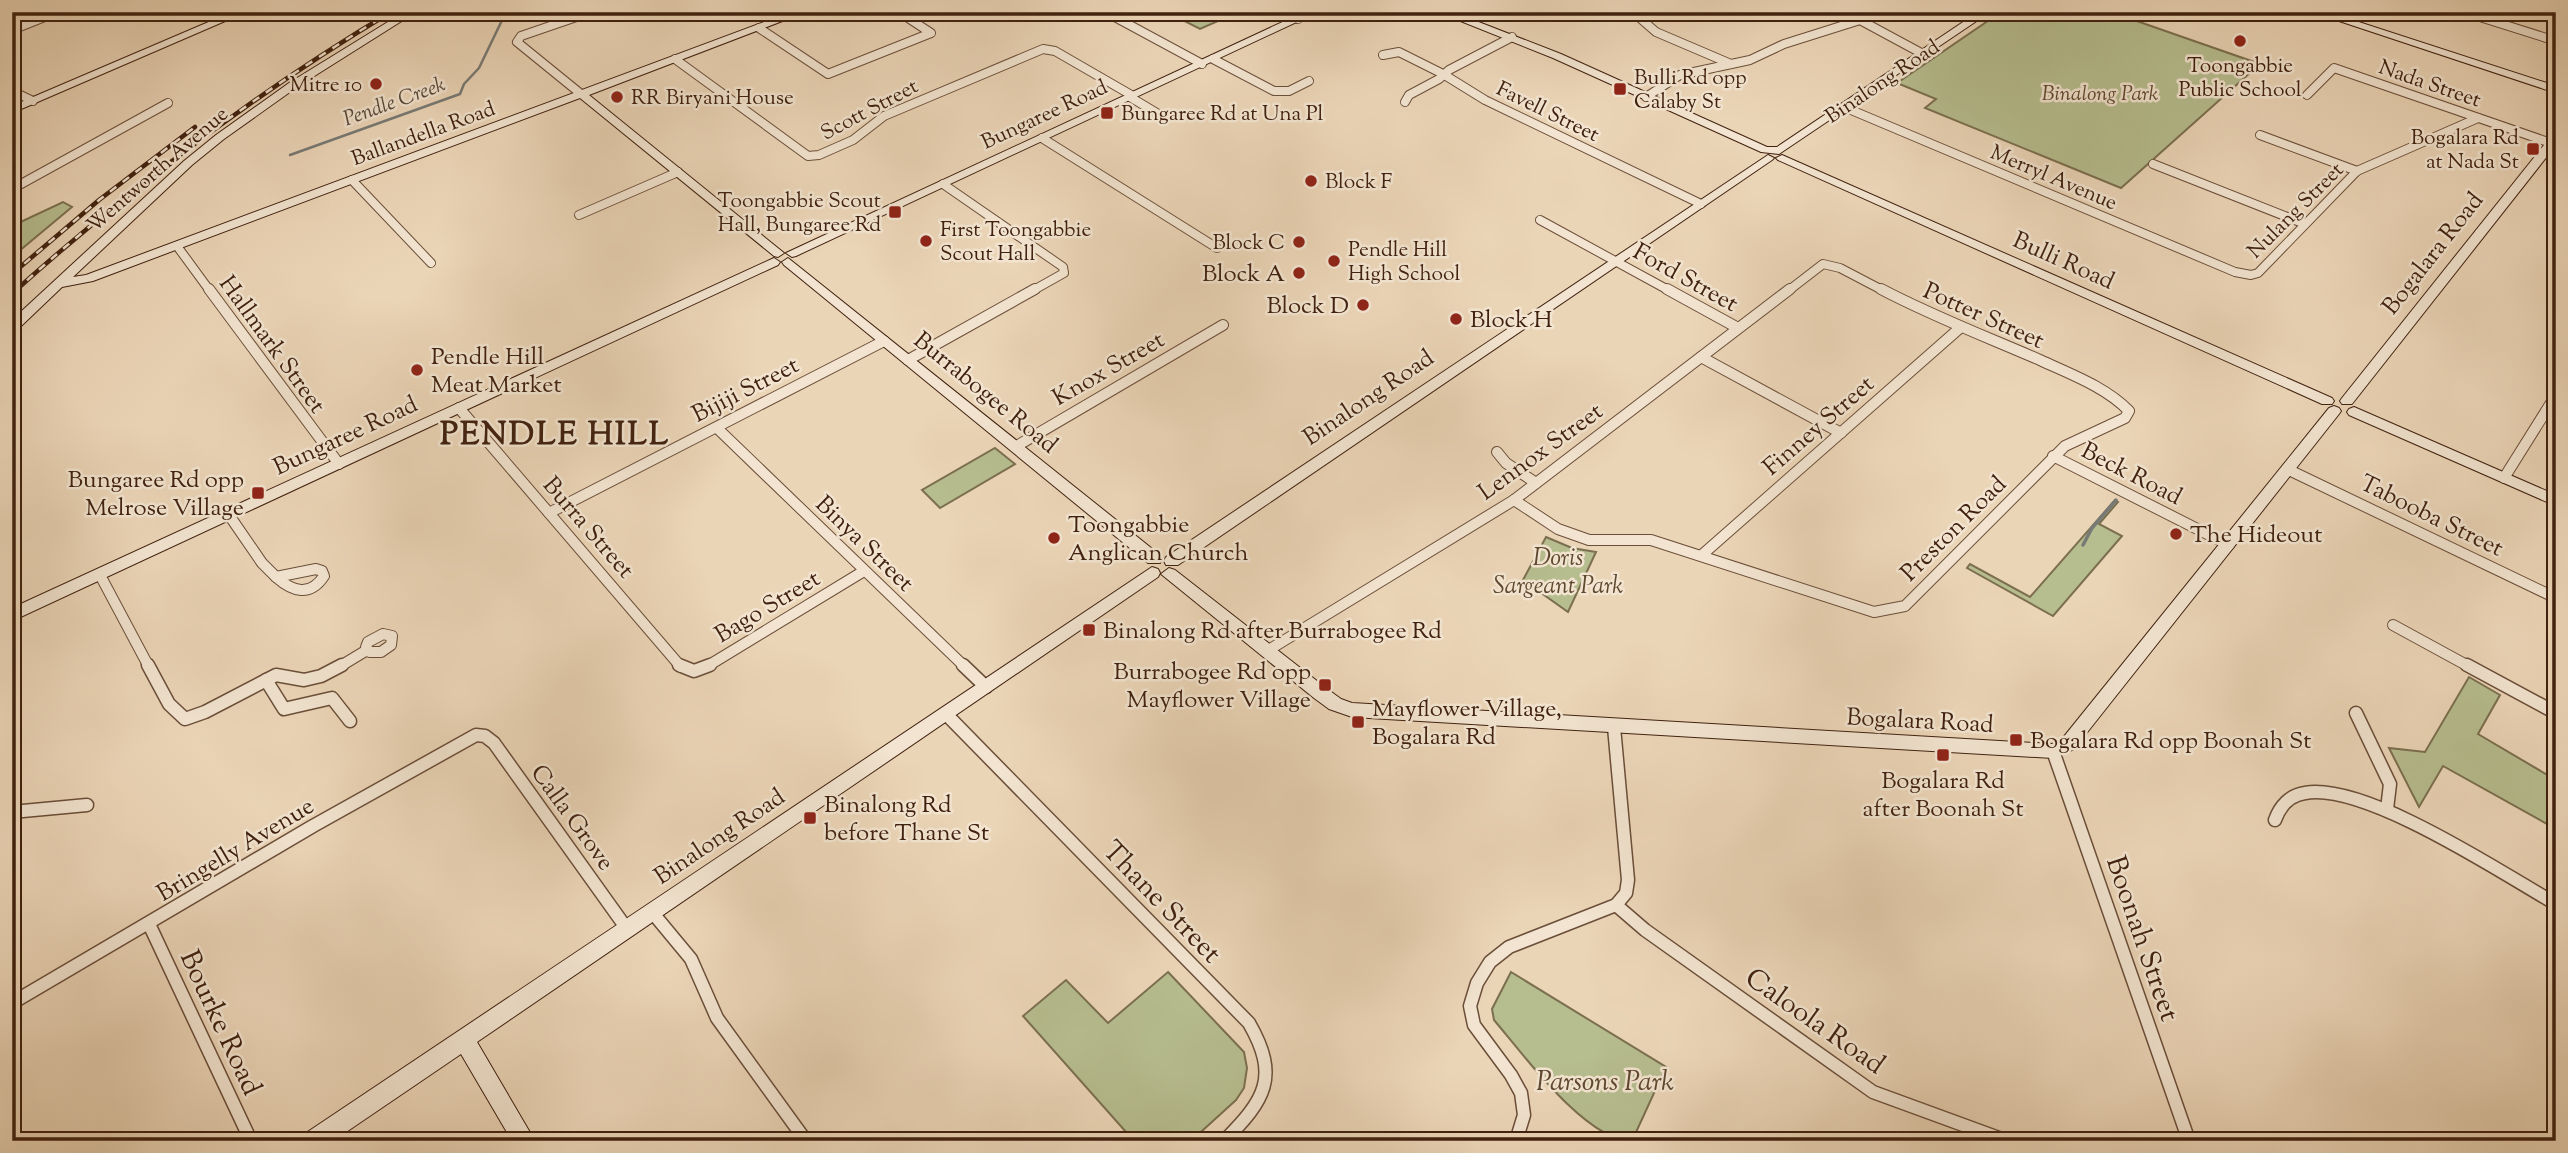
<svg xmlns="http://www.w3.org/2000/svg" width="2568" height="1153" viewBox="0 0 2568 1153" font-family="'Sorts Mill Goudy',serif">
<rect width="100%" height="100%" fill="#ebd5b7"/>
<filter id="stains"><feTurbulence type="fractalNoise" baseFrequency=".00286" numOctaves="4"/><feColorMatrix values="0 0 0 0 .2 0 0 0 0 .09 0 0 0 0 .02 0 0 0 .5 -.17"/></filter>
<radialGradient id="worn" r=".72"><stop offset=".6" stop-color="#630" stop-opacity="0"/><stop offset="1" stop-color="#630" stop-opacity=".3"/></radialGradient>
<g fill="#b6bd8f" stroke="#7b6f4f" stroke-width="2">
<path d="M 1167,12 L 1214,12 L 1225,18 L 1200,29 Z"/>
<path d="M 2001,12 L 2111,12 L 2260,64 L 2121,188 L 1925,108 L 1936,99 L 1897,83 Z"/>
<path d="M 63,202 L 72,207 L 12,257 L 12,226 Z"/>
<path d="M 995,448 L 1015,464 L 940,508 L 922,490 Z"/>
<path d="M 2115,500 L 2118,502 L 2099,524 L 2122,536 L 2053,616 L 1967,568 L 1970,564 L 2030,597 Z"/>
<path d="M 1546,537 L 1572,548 L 1596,552 L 1568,612 L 1523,580 Z"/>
<path d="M 2469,677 L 2500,695 L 2478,734 L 2556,780 L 2556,829 L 2443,766 L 2419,807 L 2389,748 L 2425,752 Z"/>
<path d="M 1168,972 L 1244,1052 L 1247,1068 L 1244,1088 L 1236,1100 L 1191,1141 L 1134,1141 L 1023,1016 L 1066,980 L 1108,1023 Z"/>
<path d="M 1511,972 L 1666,1067 L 1632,1141 C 1586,1141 1523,1054 1494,1020 L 1492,1009 Z"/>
</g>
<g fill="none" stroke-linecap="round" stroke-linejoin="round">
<path stroke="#787a76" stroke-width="2.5" d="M 290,155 L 460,94 L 464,84 L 479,68 L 506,12"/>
<path stroke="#787a76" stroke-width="3.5" d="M 2083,545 L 2092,528 L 2116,500"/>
<defs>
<g id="street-far2">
<path d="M 1285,12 L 1298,19"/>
<path d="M 1633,12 L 1656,32 L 1731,64"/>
<path d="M 1856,12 L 1860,20 L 1923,54"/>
<path d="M 2464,12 L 2556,41"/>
<path d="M 1113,16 L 1202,64"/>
<path d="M 759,28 L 828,74 L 931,33 L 899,12"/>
<path d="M 12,30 L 57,12"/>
<path d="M 1383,55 L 1399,52 L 1443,74 L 1485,100 L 1701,204"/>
<path d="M 675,59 L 808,156 L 819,155 L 853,140 L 884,116 L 1043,49 L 1055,51 L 1133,96"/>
<path d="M 1213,59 L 1274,91 L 1289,91 L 1309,81"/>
<path d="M 12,91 L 33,101"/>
<path d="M 581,94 L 517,42 L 521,36 L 591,12"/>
<path d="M 2307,95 L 2334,68 L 2551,143"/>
<path d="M 1130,97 L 1160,115"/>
<path d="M 1646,97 L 1680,75 L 1750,60 L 1784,44 L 1860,20"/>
<path d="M 1405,102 L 1409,95 L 1439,79 L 1449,70 L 1512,37"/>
<path d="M 1844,107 L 2235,272 L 2251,275 L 2258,273 L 2357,171 L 2478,118"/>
<path d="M 2260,135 L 2357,171"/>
<path d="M 1042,138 L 1217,248"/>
<path d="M 2153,164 L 2305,224"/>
<path d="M 352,180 L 431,263"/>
<path d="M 943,184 L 1063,267 L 1064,273 L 1032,291"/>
<path d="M 12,189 L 168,103"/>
<path d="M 579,215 L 678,172"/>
<path d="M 1540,220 L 1670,291"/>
<path d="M 177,246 L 210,291"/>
<path d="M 1788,291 L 1823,264 L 1840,268 L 1884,291"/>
</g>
<g id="street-far1">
<path d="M 209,289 L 339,464"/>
<path d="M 1667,289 L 1738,328"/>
<path d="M 1701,357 L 1841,433"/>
<path d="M 908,360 L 1035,289"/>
<path d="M 459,408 L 681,667"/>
<path d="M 717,428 L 965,667"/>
<path d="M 1015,447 L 1223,325"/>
<path d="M 1497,452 L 1506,463 L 1536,483"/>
<path d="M 2053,456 L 2229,545"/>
<path d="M 2289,470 L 2556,598"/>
<path d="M 2504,478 L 2556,395"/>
<path d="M 1514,500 L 1558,529 L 1589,540 L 1651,540 L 1874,612 L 1905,606 L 2065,446 L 2125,418 L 2129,411 C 2106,387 2070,374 2040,360 C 1987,337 1932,316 1881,289"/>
<path d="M 1514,500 L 1790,289"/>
<path d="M 549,513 L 884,341"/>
<path d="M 229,515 L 262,563 L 276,577"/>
<path d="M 1703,554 L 1961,327"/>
<path d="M 316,569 L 322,571 L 324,576 C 310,597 293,592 276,577 Z"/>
<path d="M 100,575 L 149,667"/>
<path d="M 2393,625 L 2470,667"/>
<path d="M 383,634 L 392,636 L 391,645 L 381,652 L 369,652 L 366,647 L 368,642 Z"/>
<path d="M 1267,651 L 1514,500"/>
<path d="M 339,667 L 367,650"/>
<path d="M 706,667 L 864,571"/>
</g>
<g id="street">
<path d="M 148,665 L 169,704 L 185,719 L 205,712 L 276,675 L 304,680 L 321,676 L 342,665"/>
<path d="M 679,665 L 694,671 L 710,665"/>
<path d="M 963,665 L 986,687"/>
<path d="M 2467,665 L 2556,713"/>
<path d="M 266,680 L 284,709 L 332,698 L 350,721"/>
<path d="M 2356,713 L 2390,784 L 2387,809"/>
<path d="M 946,714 L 1249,1023 C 1280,1077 1265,1100 1224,1141"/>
<path d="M 2053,751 L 2189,1141"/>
<path d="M 12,812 L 87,805"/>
<path d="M 2275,820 C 2280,806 2290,795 2305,793 C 2365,782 2502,873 2556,904"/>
<path d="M 1616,905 L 1645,930 L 1873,1092 L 2007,1141"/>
<path d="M 652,912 L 691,959 L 717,1018 L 806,1141"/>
<path d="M 149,924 L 251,1141"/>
<path d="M 12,1003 L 313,826 L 476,735 L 485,736 L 494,743 L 627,929"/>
<path d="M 1516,1141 L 1524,1115 L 1521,1093 L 1511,1075 L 1474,1025 L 1470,1006 L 1477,983 L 1490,962 L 1509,947 L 1616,905 L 1626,893 L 1628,880 L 1614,727"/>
</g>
<g id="secondary">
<path d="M 232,12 L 246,12 L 12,113 L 12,106 Z"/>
<path d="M 404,12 L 416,12 L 297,87 L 224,139 L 192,165 L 73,277 L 86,275 L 791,12 L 806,12 L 589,95 L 784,253 L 778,257 L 774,256 L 580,98 L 93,281 L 62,287 L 17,330 L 12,331 L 12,320 L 184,161 L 216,135 L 289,83 Z"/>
<path d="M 1304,12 L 1318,12 L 796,256 L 792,257 L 786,253 Z"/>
<path d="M 1438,12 L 1453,12 L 1561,54 L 1767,147 L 1777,147 L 1978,12 L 1990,12 L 1779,154 L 1761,152 L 1553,58 Z"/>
<path d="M 2312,12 L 2328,12 L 2556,86 L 2556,93 Z"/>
<path d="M 2556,134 L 2556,145 L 2352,404 L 2342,404 L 2340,401 L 2342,398 L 2552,135 Z"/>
<path d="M 1768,155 L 1774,158 L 1772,160 L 1178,565 L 1166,565 L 1164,561 L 1166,557 Z"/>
<path d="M 1782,155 L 2332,398 L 2334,401 L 2332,404 L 2322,404 L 1778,160 L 1776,158 Z"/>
<path d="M 774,258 L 780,262 L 778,265 L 12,621 L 12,608 Z"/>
<path d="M 788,258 L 1160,555 L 1162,559 L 1160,563 L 1148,563 L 784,265 L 782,262 Z"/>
<path d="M 2334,406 L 2339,408 L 2341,411 L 2339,414 L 2074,749 L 2053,758 L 1352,717 L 1329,709 L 1314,698 L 1161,574 L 1169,568 L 1175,570 L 1326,688 L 1341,699 L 1352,703 L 2052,744 L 2062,739 L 2329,408 Z"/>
<path d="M 2354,407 L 2556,495 L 2556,506 L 2349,415 L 2347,412 L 2349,409 Z"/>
<path d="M 1152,567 L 1158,569 L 1160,573 L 1158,577 L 477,1042 L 535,1141 L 512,1141 L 461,1054 L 333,1141 L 303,1141 L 306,1133 Z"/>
</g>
</defs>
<use href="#street-far2" stroke="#6b4e39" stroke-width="10"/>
<use href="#street-far1" stroke="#6b4e39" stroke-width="12"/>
<use href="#street" stroke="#6b4e39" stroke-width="15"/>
<use href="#secondary" stroke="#40210f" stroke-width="2"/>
<use href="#street-far2" stroke="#f2e4d0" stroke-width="8"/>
<use href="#street-far1" stroke="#f2e4d0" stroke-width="10"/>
<use href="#street" stroke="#f2e4d0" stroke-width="12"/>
<use href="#secondary" fill="#f2e4d0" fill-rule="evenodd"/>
<defs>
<g id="rail-far1">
<path d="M 12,274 L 99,200 L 195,127"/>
<path d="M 15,291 C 132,186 256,93 391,12"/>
</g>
<path id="rail" d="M 12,293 L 16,289"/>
</defs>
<use href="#rail-far1" stroke="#40210f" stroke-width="4.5"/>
<use href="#rail" stroke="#40210f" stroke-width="6"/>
<use href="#rail-far1" stroke="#f2e4d0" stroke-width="2.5" stroke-dasharray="8" stroke-linecap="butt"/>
<use href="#rail" stroke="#f2e4d0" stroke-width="3.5" stroke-dasharray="10" stroke-linecap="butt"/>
</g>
<g fill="#8f2418" stroke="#f2e4d0" stroke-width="2.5">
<circle cx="2240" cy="41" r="7"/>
<circle cx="376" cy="84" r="7"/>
<rect x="1613" y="82" width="14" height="14" rx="3.5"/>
<circle cx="617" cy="97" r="7"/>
<rect x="1100" y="106" width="14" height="14" rx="3.5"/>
<rect x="2526" y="142" width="14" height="14" rx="3.5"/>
<circle cx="1311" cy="181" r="7"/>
<rect x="888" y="205" width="14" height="14" rx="3.5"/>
<circle cx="926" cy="241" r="7"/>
<circle cx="1299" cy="242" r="7"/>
<circle cx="1334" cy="261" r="7"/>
<circle cx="1299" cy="273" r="7"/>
<circle cx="1363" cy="305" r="7"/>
<circle cx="1456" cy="319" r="7"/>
<circle cx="417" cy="370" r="7"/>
<rect x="251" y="486" width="14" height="14" rx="3.5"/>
<circle cx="2176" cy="534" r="7"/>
<circle cx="1054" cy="538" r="7"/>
<rect x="1082" y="623" width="14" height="14" rx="3.5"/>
<rect x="1318" y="678" width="14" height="14" rx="3.5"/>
<rect x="1351" y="715" width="14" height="14" rx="3.5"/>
<rect x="2009" y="733" width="14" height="14" rx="3.5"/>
<rect x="1936" y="748" width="14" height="14" rx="3.5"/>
<rect x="803" y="811" width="14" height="14" rx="3.5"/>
</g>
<g text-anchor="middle" stroke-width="5" stroke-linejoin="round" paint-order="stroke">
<g font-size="21" fill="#40210f" stroke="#f2e4d0" text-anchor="start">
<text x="2240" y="72" text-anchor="middle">Toongabbie<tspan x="2240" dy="24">Public School</tspan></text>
<text x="1634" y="84">Bulli Rd opp<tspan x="1634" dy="24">Calaby St</tspan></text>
<text x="362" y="91" text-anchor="end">Mitre 10</text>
<text x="631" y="104">RR Biryani House</text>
<text x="1121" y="120">Bungaree Rd at Una Pl</text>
<text x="2519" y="144" text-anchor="end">Bogalara Rd<tspan x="2519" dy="24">at Nada St</tspan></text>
<text x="1325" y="188">Block F</text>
<text x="881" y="207" text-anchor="end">Toongabbie Scout<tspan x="881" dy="24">Hall, Bungaree Rd</tspan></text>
<text x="940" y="236">First Toongabbie<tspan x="940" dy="24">Scout Hall</tspan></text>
<text x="1285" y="249" text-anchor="end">Block C</text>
<text x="1348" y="256">Pendle Hill<tspan x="1348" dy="24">High School</tspan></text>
</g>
<g font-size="21" fill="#40210f" stroke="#f2e4d0">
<text transform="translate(1882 81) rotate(-34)" y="7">Binalong Road</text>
<text transform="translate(2430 83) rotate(19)" y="7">Nada Street</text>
<text transform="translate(869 109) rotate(-28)" y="7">Scott Street</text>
<text transform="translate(1548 111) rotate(26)" y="7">Favell Street</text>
<text transform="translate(1044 114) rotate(-25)" y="7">Bungaree Road</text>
<text transform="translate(423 133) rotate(-20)" y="7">Ballandella Road</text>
<text transform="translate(157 169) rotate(-41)" y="7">Wentworth Avenue</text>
<text transform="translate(2054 177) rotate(23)" y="7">Merryl Avenue</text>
<text transform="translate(2295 210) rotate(-45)" y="7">Nulang Street</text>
</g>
<g font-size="21" font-style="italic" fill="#5e482f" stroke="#f2e4d0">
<text x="2100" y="100">Binalong Park</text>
</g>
<g font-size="21" font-style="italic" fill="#58463a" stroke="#f2e4d0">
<text transform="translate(394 101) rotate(-20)" y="7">Pendle Creek</text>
</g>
<g font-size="24" fill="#40210f" stroke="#f2e4d0">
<text transform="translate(2432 253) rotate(-52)" y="8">Bogalara Road</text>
<text transform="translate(2064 260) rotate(24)" y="8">Bulli Road</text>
<text transform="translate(1686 277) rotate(29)" y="8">Ford Street</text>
<text transform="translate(1984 315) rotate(24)" y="8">Potter Street</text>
<text transform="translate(273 344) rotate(54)" y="8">Hallmark Street</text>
<text transform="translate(1108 368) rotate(-30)" y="8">Knox Street</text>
<text transform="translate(745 389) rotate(-27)" y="8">Bijiji Street</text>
<text transform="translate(986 392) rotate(39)" y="8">Burrabogee Road</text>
<text transform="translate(1368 397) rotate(-34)" y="8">Binalong Road</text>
<text transform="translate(1818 425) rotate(-41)" y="8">Finney Street</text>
<text transform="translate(345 435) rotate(-25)" y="8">Bungaree Road</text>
<text transform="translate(1540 451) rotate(-36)" y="8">Lennox Street</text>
<text transform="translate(2132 473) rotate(27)" y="8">Beck Road</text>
<text transform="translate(2432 515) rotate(26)" y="8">Tabooba Street</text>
<text transform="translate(589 527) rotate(49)" y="8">Burra Street</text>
<text transform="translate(1953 528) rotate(-45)" y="8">Preston Road</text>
<text transform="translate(865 543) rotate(44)" y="8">Binya Street</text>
<text transform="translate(767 606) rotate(-31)" y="8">Bago Street</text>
<text transform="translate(1920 720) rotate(3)" y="8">Bogalara Road</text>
<text transform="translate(573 817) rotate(54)" y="8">Calla Grove</text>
<text transform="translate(719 836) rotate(-34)" y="8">Binalong Road</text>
<text transform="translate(235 849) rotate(-31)" y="8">Bringelly Avenue</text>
</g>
<g font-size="24" fill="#40210f" stroke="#f2e4d0" text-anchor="start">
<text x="1285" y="281" text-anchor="end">Block A</text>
<text x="1349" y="313" text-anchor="end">Block D</text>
<text x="1470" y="327">Block H</text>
<text x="431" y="364">Pendle Hill<tspan x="431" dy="28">Meat Market</tspan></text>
<text x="244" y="487" text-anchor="end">Bungaree Rd opp<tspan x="244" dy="28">Melrose Village</tspan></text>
<text x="1068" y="532">Toongabbie<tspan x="1068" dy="28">Anglican Church</tspan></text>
<text x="2190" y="542">The Hideout</text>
<text x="1103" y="638">Binalong Rd after Burrabogee Rd</text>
<text x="1311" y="679" text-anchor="end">Burrabogee Rd opp<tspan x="1311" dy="28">Mayflower Village</tspan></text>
<text x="1372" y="716">Mayflower Village,<tspan x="1372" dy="28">Bogalara Rd</tspan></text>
<text x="2030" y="748">Bogalara Rd opp Boonah St</text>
<text x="1943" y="788" text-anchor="middle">Bogalara Rd<tspan x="1943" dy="28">after Boonah St</tspan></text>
<text x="824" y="812">Binalong Rd<tspan x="824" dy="28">before Thane St</tspan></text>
</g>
<g font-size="24" font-style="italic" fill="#5e482f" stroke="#f2e4d0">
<text x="1558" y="565">Doris<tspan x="1558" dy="28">Sargeant Park</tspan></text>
</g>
<g font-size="28" fill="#40210f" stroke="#f2e4d0">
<text transform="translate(1163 901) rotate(46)" y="10">Thane Street</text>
<text transform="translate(2144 938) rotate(71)" y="10">Boonah Street</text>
<text transform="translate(1816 1020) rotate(35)" y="10">Caloola Road</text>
<text transform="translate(222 1022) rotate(65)" y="10">Bourke Road</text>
</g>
<g font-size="28" font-style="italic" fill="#5e482f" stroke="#f2e4d0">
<text x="1605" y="1090">Parsons Park</text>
</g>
<g font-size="32" font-weight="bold" letter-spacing="2" fill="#40210f" stroke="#f2e4d0">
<text x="555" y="444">PENDLE HILL</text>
</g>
</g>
<rect width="2568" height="1153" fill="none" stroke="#ebd5b7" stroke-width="42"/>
<rect x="14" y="14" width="2540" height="1125" fill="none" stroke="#40210f" stroke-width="3.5"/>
<rect x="21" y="21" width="2526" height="1111" fill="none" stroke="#40210f" stroke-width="2"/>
<rect width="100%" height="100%" filter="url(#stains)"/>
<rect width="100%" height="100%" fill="url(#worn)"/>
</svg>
